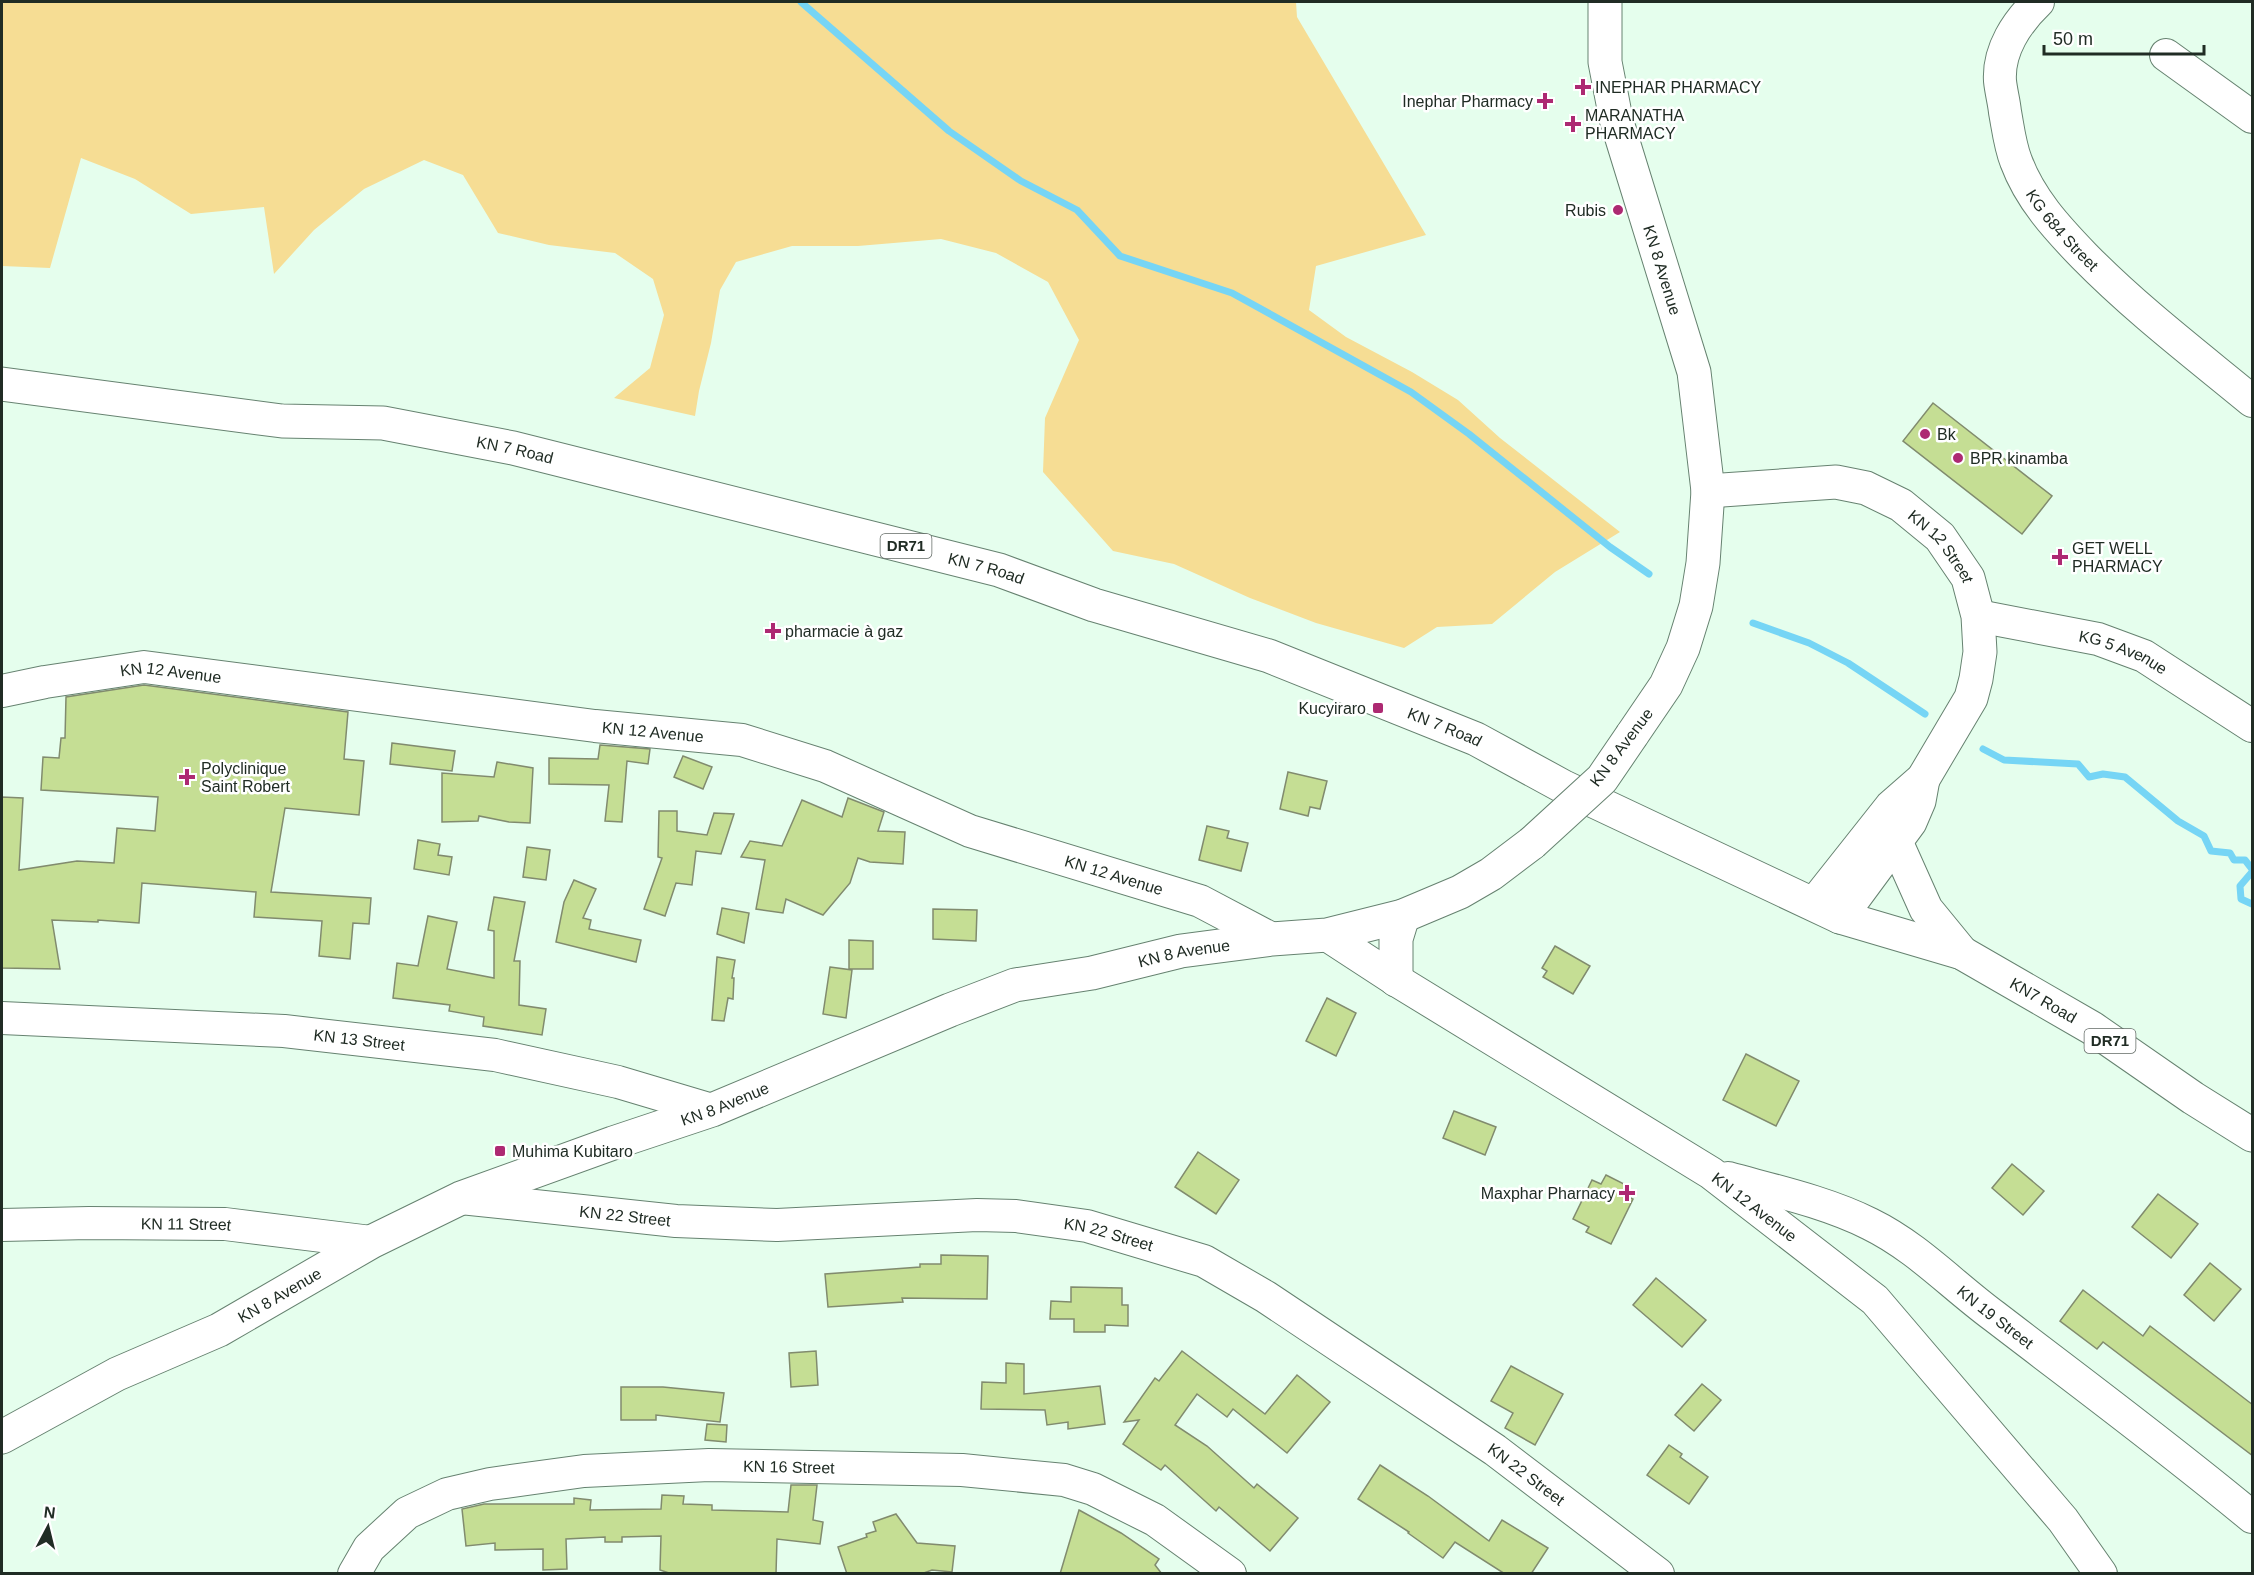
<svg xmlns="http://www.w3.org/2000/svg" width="2254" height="1575" viewBox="0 0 2254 1575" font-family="Arial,sans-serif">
<rect width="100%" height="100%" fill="#e5feed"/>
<path fill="#f6dd94" d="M 2,2 L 1296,2 L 1297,17 L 1426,235 L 1316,266 L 1309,310 L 1346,337 L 1412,372 L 1458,400 L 1500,438 L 1620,532 L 1555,572 L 1492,624 L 1437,627 L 1404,648 L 1316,623 L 1250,598 L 1174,564 L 1113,551 L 1043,472 L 1045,418 L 1079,340 L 1048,282 L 996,253 L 941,239 L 858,246 L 792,246 L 736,262 L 720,290 L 711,343 L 699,391 L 695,416 L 614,398 L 650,368 L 664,315 L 653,279 L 615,253 L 549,245 L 498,233 L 463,175 L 424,160 L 364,189 L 314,230 L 274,274 L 264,207 L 191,214 L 135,179 L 81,158 L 50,268 L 2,266 Z"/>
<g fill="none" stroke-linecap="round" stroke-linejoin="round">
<g stroke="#76d5f5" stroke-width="7">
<path d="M 801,2 L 949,131 L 1021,181 L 1077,210 L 1120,256 L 1232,293 L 1411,392 L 1469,434 L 1610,547 L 1649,574"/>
<path d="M 1753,623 L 1809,643 L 1848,663 L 1925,714"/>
<path d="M 1983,749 L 2004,760 L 2078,764 L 2089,777 L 2103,774 L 2125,777 L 2178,821 L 2204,836 L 2211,851 L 2230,853 L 2234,860 L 2245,860 L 2252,869"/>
<path d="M 2252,872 L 2240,886 L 2241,899 L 2252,904"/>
</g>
</g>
<g fill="#c5de94" stroke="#818b6e" stroke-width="1.5">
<path d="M 1933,403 L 2052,496 L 2022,534 L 1903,441 Z"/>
<path d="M 144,685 L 348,712 L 344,759 L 364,761 L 359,815 L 285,808 L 271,892 L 371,898 L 369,924 L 353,923 L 350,959 L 319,956 L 322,921 L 254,917 L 256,892 L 142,883 L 139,923 L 98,920 L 98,922 L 52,920 L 60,969 L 2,968 L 2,797 L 23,798 L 19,870 L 77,861 L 114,863 L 117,828 L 155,831 L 158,797 L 41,790 L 43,757 L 59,758 L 61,738 L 65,738 L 66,697 Z"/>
<path d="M 392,743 L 455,751 L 452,771 L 390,764 Z"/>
<path d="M 600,745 L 650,749 L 648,764 L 627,761 L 622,822 L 605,821 L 609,785 L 549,784 L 549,758 L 598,759 Z"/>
<path d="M 683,756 L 712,767 L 703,789 L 674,777 Z"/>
<path d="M 497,762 L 533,768 L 530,823 L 509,822 L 479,816 L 478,821 L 442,822 L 442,773 L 494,777 Z"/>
<path d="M 1288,772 L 1327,781 L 1320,809 L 1310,807 L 1308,816 L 1280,809 Z"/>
<path d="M 848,798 L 884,812 L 878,831 L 905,832 L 903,864 L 870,862 L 858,858 L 850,883 L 823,915 L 786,899 L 783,913 L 756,909 L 765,860 L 741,857 L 750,841 L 782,846 L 802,800 L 842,817 Z"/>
<path d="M 659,811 L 677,811 L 677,831 L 707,835 L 714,813 L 734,814 L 721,854 L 696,851 L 692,885 L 676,883 L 665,916 L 644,909 L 662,858 L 658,857 Z"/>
<path d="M 1207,826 L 1229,831 L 1227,838 L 1248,843 L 1241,871 L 1199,860 Z"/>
<path d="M 418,840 L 440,844 L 438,855 L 452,857 L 449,875 L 414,869 Z"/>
<path d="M 527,847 L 550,850 L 546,880 L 523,877 Z"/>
<path d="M 574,880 L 596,889 L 583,918 L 591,920 L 589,929 L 641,940 L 636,962 L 556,942 L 564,902 Z"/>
<path d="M 494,897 L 525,902 L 514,961 L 520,961 L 519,1005 L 546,1009 L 542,1035 L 483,1026 L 484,1017 L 449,1011 L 450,1005 L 393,998 L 397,963 L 418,966 L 428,916 L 457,922 L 447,969 L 494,978 L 494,931 L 488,930 Z"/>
<path d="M 722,908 L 749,913 L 744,943 L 717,934 Z"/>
<path d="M 933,909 L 977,910 L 976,941 L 933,939 Z"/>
<path d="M 849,940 L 873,941 L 873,969 L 849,969 Z"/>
<path d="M 1555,946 L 1590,966 L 1573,994 L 1543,977 L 1547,971 L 1542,968 Z"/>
<path d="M 717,957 L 735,960 L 732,978 L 734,978 L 733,999 L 728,998 L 724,1021 L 712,1020 Z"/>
<path d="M 830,967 L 852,970 L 846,1018 L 823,1014 Z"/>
<path d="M 1327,998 L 1356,1013 L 1336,1056 L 1306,1041 Z"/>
<path d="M 1746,1054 L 1799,1081 L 1776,1126 L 1723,1100 Z"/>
<path d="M 1454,1111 L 1496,1127 L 1485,1155 L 1443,1138 Z"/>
<path d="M 1198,1152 L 1239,1180 L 1216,1214 L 1175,1187 Z"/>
<path d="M 2012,1164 L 2044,1191 L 2023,1215 L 1992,1188 Z"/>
<path d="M 1606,1175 L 1626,1185 L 1622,1194 L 1633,1199 L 1611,1244 L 1586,1232 L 1589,1227 L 1573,1219 L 1592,1180 L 1601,1184 Z"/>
<path d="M 2158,1194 L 2198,1224 L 2171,1258 L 2132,1227 Z"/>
<path d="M 941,1255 L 988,1256 L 987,1299 L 902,1298 L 903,1302 L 828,1307 L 825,1274 L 920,1267 L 920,1264 L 941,1264 Z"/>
<path d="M 2210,1263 L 2241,1289 L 2214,1321 L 2184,1295 Z"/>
<path d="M 1656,1278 L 1706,1320 L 1682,1347 L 1633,1305 Z"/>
<path d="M 1071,1287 L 1122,1288 L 1122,1305 L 1128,1305 L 1128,1326 L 1105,1325 L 1105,1332 L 1074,1332 L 1074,1319 L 1050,1319 L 1051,1301 L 1071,1302 Z"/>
<path d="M 2083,1290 L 2143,1336 L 2150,1326 L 2253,1405 L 2253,1456 L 2103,1342 L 2097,1349 L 2060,1321 Z"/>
<path d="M 816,1351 L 818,1385 L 791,1387 L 789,1353 Z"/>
<path d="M 1182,1351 L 1265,1414 L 1297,1375 L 1330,1402 L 1287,1453 L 1233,1409 L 1227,1417 L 1197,1394 L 1175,1425 L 1207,1446 L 1254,1488 L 1257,1484 L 1298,1518 L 1270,1551 L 1219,1507 L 1216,1511 L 1165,1465 L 1161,1470 L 1123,1444 L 1139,1420 L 1124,1422 L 1155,1378 L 1159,1381 Z"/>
<path d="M 1006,1363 L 1024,1364 L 1024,1394 L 1100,1386 L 1105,1424 L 1068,1429 L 1068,1422 L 1047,1425 L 1045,1410 L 981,1409 L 982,1382 L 1006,1383 Z"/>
<path d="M 1511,1366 L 1563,1394 L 1535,1445 L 1505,1428 L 1513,1413 L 1491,1401 Z"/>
<path d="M 1702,1384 L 1721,1400 L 1694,1431 L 1675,1415 Z"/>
<path d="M 621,1387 L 663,1387 L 724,1393 L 720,1422 L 656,1415 L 656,1420 L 621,1420 Z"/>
<path d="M 707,1424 L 727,1425 L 726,1442 L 705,1440 Z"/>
<path d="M 1669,1445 L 1682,1454 L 1680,1457 L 1708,1477 L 1689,1504 L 1647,1475 Z"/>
<path d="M 1380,1465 L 1428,1496 L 1489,1541 L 1502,1520 L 1548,1548 L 1531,1574 L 1505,1574 L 1455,1542 L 1443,1558 L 1408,1533 L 1409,1532 L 1358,1499 Z"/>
<path d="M 791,1485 L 817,1485 L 813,1520 L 823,1522 L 820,1544 L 777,1539 L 776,1574 L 672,1574 L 660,1570 L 661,1536 L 622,1537 L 622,1542 L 605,1542 L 605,1537 L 566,1539 L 567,1569 L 543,1570 L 543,1549 L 495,1550 L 495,1543 L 466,1546 L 462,1509 L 484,1504 L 574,1504 L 574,1498 L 591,1500 L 590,1510 L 661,1509 L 662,1495 L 684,1496 L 683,1504 L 712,1505 L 712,1510 L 788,1512 Z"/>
<path d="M 1079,1510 L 1121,1533 L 1159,1559 L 1155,1565 L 1162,1574 L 1060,1574 Z"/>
<path d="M 896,1514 L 917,1543 L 955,1546 L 952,1572 L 932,1570 L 921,1574 L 847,1574 L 838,1547 L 867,1537 L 866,1534 L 876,1531 L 873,1522 Z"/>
</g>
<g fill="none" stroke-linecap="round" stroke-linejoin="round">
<defs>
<g id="minor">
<path id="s1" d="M 2038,2 C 2017,22 1998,50 2000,81 C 2001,91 2004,102 2005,112 C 2008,128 2010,146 2016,161 C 2030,199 2057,228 2084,256 C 2136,309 2195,354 2252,401"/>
<path d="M 2166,55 L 2252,117"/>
<path id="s2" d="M 1978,616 L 2098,639 L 2144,656 L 2252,726"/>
<path id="s3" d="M 2,691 L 45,682 L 144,667 L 595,726 L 742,740 L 825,766 L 970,831 L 1200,901 L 1272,939"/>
<path id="s4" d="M 1327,935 L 1396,980 L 1711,1173 L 1875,1300 L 2063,1520 L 2101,1574"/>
<path id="s5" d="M 2,1018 L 284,1031 L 495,1055 L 618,1082 L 712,1110"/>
<path id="s6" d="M 1728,1178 C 1775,1191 1826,1202 1870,1224 C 1917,1247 1952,1285 1994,1316 C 2080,1382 2168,1447 2252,1517"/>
<path id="s7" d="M 461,1198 L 676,1221 L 777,1225 L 977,1215 L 1016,1216 L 1087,1226 L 1204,1261 L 1266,1297 L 1495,1450 L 1658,1574"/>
<path id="s8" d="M 2,1225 L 89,1223 L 225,1224 L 371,1242"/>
<path id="s9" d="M 354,1574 L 369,1548 L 407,1513 L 447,1494 L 490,1484 L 584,1471 L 709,1465 L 962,1470 L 1064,1480 L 1093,1489 L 1155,1520 L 1230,1574"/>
</g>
<g id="major">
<path id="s10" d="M 1605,2 L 1605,62 L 1616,119 L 1694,372 L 1708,491 L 1703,563 L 1696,606 L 1683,648 L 1666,685 L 1632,735"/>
<path id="s11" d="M 2,384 L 282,421 L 383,423 L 513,448 L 999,570 L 1094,605 L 1269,656 L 1476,739 L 1564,787 L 1840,917 L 1962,953 L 2092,1028 L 2193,1098 L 2252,1135"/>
<path id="s12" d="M 1708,491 L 1836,482 L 1866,488 L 1901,505 L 1940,537 L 1968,578 L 1978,616 L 1980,652 L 1976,679 L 1971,698 L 1923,779 L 1891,807 L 1815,903"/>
<path d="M 1896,842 L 1926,909 L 1962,953"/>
<path d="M 1840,917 L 1910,822 L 1919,801 L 1923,779"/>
<path d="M 1396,980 L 1396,939 L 1403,916"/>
<path id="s13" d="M 2,1437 L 117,1374 L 219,1330 L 371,1242 L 461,1198 L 613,1143 L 712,1110 L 950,1010 L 1015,985 L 1092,973 L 1181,951 L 1272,939 L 1327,935 L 1403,916 L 1460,892 L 1491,874 L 1532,843"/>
</g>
</defs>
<use href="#minor" stroke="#668270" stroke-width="34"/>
<use href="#major" stroke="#668270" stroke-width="35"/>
<use href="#minor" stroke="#fff" stroke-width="32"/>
<use href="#major" stroke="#fff" stroke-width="33"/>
<defs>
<path id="major-bridge" d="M 1532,843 L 1602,779 L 1632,735"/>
</defs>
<use href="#major-bridge" stroke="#668270" stroke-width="35" stroke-linecap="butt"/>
<use href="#major-bridge" stroke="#fff" stroke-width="33"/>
</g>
<g fill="#ad2972" stroke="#fff" stroke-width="2">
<path d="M1580 78h6v6h6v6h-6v6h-6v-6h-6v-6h6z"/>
<path d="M1542 92h6v6h6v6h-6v6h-6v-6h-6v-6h6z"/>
<path d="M1570 115h6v6h6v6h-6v6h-6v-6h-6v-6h6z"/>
<circle cx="1618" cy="210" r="6"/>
<circle cx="1925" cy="434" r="6"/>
<circle cx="1958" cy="458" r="6"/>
<path d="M2057 548h6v6h6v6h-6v6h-6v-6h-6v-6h6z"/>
<path d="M770 622h6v6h6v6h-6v6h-6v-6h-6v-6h6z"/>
<rect x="1372" y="702" width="12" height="12" rx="3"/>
<path d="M184 768h6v6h6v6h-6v6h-6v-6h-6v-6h6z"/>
<rect x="494" y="1145" width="12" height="12" rx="3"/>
<path d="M1624 1184h6v6h6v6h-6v6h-6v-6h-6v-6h6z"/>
</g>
<g text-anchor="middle" stroke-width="5" stroke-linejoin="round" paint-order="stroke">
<g fill="#fff" stroke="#636b66" stroke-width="1.5">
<rect x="880.5" y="534" width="51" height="24" rx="4.5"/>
<rect x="2084.5" y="1029" width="51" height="24" rx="4.5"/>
</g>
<g font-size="15" font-weight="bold" fill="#202c24">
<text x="906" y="551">DR71</text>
<text x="2110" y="1046">DR71</text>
</g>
<g font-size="16" fill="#202c24" stroke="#fff" text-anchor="start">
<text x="1595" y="93">INEPHAR PHARMACY</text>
<text x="1533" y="107" text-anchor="end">Inephar Pharmacy</text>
<text x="1585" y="121">MARANATHA<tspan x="1585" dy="18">PHARMACY</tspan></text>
<text x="1606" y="216" text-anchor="end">Rubis</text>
<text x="1937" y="440">Bk</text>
<text x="1970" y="464">BPR kinamba</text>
<text x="2072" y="554">GET WELL<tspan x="2072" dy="18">PHARMACY</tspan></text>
<text x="785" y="637">pharmacie à gaz</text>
<text x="1366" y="714" text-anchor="end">Kucyiraro</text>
<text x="201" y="774">Polyclinique<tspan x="201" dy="18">Saint Robert</tspan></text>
<text x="512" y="1157">Muhima Kubitaro</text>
<text x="1615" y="1199" text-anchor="end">Maxphar Pharnacy</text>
</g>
<g font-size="16" fill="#202c24" stroke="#fff">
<text dy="6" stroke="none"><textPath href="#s1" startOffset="256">KG 684 Street</textPath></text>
<text dy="6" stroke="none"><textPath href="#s10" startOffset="276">KN 8 Avenue</textPath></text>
<text dy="6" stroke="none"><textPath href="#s11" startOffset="518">KN 7 Road</textPath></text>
<text dy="6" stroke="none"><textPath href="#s12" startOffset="256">KN 12 Street</textPath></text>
<text dy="6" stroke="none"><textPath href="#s11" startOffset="1004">KN 7 Road</textPath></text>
<text dy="6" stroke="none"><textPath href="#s2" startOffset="150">KG 5 Avenue</textPath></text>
<text dy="6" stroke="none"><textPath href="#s3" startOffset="171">KN 12 Avenue</textPath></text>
<text dy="6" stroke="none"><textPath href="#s11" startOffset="1490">KN 7 Road</textPath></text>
<text dy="6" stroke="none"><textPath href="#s3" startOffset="657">KN 12 Avenue</textPath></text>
<text transform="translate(1621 747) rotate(-53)" y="6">KN 8 Avenue</text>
<text dy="6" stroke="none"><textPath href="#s3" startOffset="1143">KN 12 Avenue</textPath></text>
<text dy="6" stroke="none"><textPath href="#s13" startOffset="1284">KN 8 Avenue</textPath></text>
<text dy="6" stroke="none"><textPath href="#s11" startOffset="2150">KN7 Road</textPath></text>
<text dy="6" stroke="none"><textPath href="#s5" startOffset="358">KN 13 Street</textPath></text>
<text dy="6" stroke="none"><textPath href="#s13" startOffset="798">KN 8 Avenue</textPath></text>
<text dy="6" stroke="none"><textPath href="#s4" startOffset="507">KN 12 Avenue</textPath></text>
<text dy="6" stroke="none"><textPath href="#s7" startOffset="165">KN 22 Street</textPath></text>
<text dy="6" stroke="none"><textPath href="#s8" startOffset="184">KN 11 Street</textPath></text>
<text dy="6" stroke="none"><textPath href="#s7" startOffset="651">KN 22 Street</textPath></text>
<text dy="6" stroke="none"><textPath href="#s13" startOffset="312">KN 8 Avenue</textPath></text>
<text dy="6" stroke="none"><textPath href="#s6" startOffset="306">KN 19 Street</textPath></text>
<text dy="6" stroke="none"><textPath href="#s9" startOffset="470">KN 16 Street</textPath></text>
<text dy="6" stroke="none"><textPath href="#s7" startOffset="1137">KN 22 Street</textPath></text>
</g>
</g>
<rect width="2254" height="1575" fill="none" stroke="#202c24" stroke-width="6"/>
<g transform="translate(48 1527) rotate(7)" stroke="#ffffff" stroke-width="4.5" paint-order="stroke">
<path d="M0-4.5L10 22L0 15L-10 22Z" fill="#202c24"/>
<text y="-9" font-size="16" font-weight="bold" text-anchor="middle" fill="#202c24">N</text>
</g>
<path d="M2044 45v9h160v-9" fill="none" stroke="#202c24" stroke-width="3"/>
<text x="2053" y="45" font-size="18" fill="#202c24" stroke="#ffffff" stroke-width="4.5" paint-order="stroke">50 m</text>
</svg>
